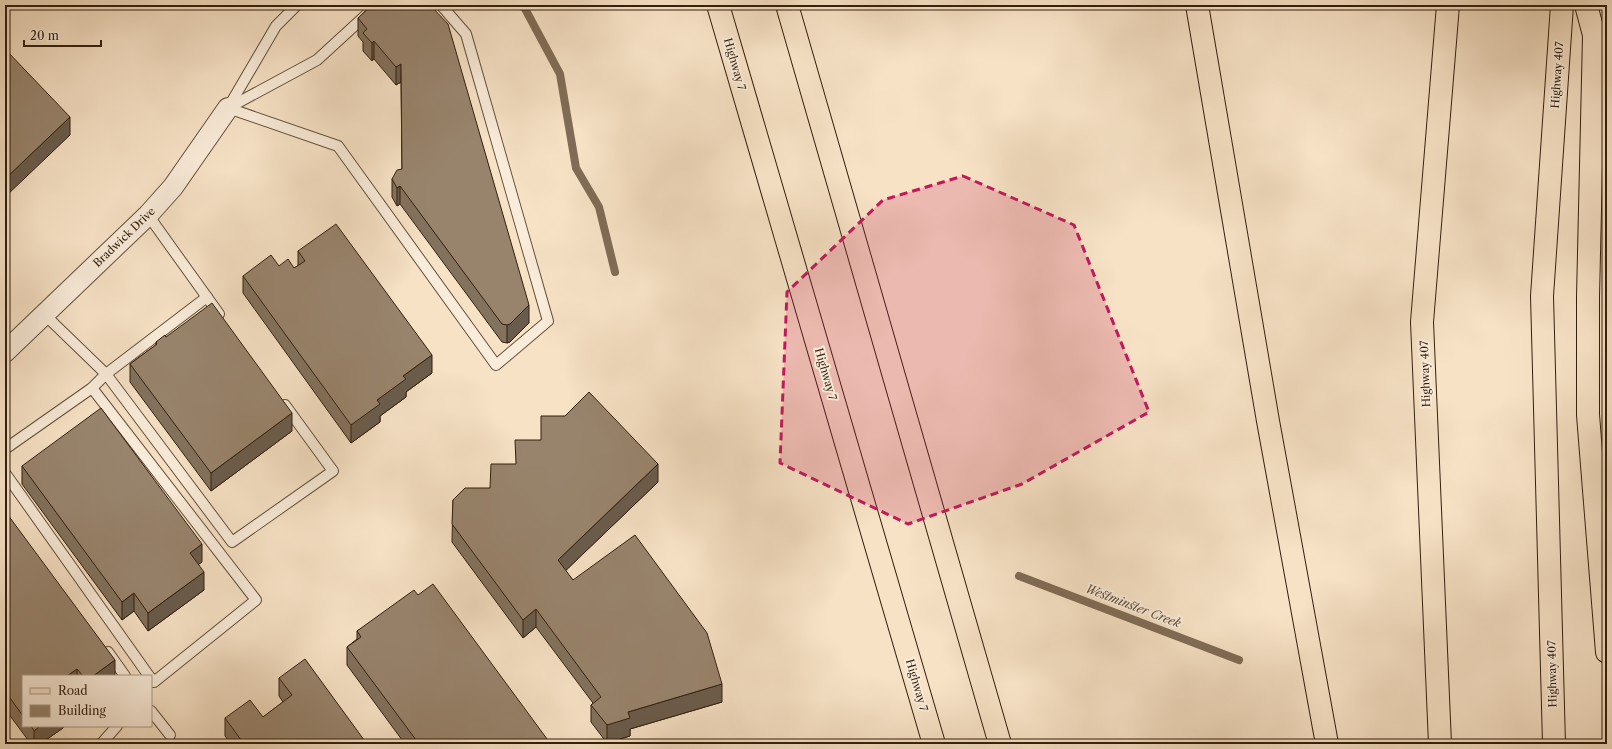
<svg xmlns="http://www.w3.org/2000/svg" width="1612" height="749" viewBox="0 0 1612 749" font-family="'Libre Caslon Text',serif">
<rect width="100%" height="100%" fill="#f7e2c6"/>
<filter id="stains"><feTurbulence type="fractalNoise" baseFrequency=".005" numOctaves="4"/><feColorMatrix values="0 0 0 0 .2 0 0 0 0 .09 0 0 0 0 .02 0 0 0 .5 -.17"/></filter>
<radialGradient id="worn" r=".72"><stop offset=".6" stop-color="#630" stop-opacity="0"/><stop offset="1" stop-color="#630" stop-opacity=".3"/></radialGradient>
<g fill="none" stroke-linecap="round" stroke-linejoin="round">
<g stroke="#806c56" stroke-width="8">
<path d="M 523,5 L 560,74 L 576,168 L 599,207 L 615,272"/>
<path d="M 1019,576 L 1239,660"/>
</g>
<defs>
<g id="lane">
<path d="M 228,108 L 338,146 L 496,365 L 548,321 L 466,34 L 441,5"/>
<path d="M 228,108 L 317,60 L 377,5"/>
<path d="M 228,108 L 276,26 L 297,5"/>
<path d="M 148,215 L 219,314"/>
<path d="M 44,314 L 106,374 L 232,542 L 333,471 L 285,405"/>
<path d="M 92,388 L 256,600 L 154,682 L 151,678"/>
<path d="M 5,449 L 92,388 L 106,374 L 207,297"/>
<path d="M 5,473 L 149,676"/>
<path d="M 108,652 L 125,676"/>
<path d="M 151,711 L 170,735"/>
<path d="M 101,744 L 117,726"/>
</g>
<path id="street" d="M 5,352 L 148,215 L 173,187 L 228,108"/>
<g id="primary">
<path d="M 718,5 L 934,744"/>
<path d="M 787,5 L 1000,744"/>
</g>
<g id="highway">
<path d="M 1197,5 L 1268,421 L 1327,744"/>
<path d="M 1586,5 L 1594,35 L 1588,297 L 1588,415 L 1607,652"/>
<path d="M 1440,744 L 1422,322 L 1448,5"/>
<path d="M 1554,744 L 1542,296 L 1562,5"/>
</g>
</defs>
<use href="#lane" stroke="#63503b" stroke-width="12"/>
<use href="#street" stroke="#63503b" stroke-width="22"/>
<use href="#primary" stroke="#321f0d" stroke-width="24"/>
<use href="#highway" stroke="#321f0d" stroke-width="24"/>
<use href="#lane" stroke="#faecda" stroke-width="10"/>
<use href="#street" stroke="#faecda" stroke-width="20"/>
<use href="#primary" stroke="#f7e2c6" stroke-width="22"/>
<use href="#highway" stroke="#f7e2c6" stroke-width="22"/>
</g>
<g fill="#83725e" stroke="#321f0d">
<path d="M 372,5 L 529,323 L 510,342 L 507,343 L 502,342 L 400,204 L 397,206 L 392,197 L 392,179 L 402,169 L 401,82 L 396,85 L 374,59 L 372,61 L 363,51 L 363,42 L 358,36 L 358,18 Z"/>
<path d="M 298,251 L 432,373 L 406,392 L 406,397 L 380,416 L 380,422 L 351,443 L 243,293 L 243,276 L 279,266 L 294,268 L 298,266 Z"/>
<path d="M 166,337 L 292,431 L 211,491 L 130,382 L 130,364 L 156,345 L 156,342 Z"/>
<path d="M 22,466 L 202,562 L 198,564 L 204,590 L 148,631 L 134,611 L 122,620 L 22,484 Z"/>
<path d="M 658,482 L 565,571 L 573,580 L 722,702 L 630,729 L 630,736 L 607,743 L 591,722 L 591,705 L 593,703 L 536,627 L 523,638 L 452,542 L 453,500 L 490,488 Z"/>
<path d="M 5,511 L 115,676 L 23,676 L 23,726 L 63,726 L 63,728 L 40,744 L 31,744 L 5,709 Z"/>
<path d="M 418,595 L 550,744 L 405,744 L 347,665 L 347,647 L 357,639 L 357,631 Z"/>
<path d="M 279,678 L 367,744 L 231,744 L 225,736 L 225,718 L 263,717 L 283,702 L 279,696 Z"/>
</g>
<g fill="#6a5c4c" stroke="#321f0d">
<path d="M 374,41 L 374,59 L 372,61 L 372,43 Z"/>
<path d="M 401,64 L 401,82 L 396,85 L 396,67 Z"/>
<path d="M 70,117 L 70,135 L 5,197 L 5,179 Z"/>
<path d="M 400,186 L 400,204 L 397,206 L 397,188 Z"/>
<path d="M 529,305 L 529,323 L 510,342 L 507,343 L 507,325 Z"/>
<path d="M 432,355 L 432,373 L 406,392 L 406,397 L 380,416 L 380,422 L 351,443 L 351,425 L 403,376 Z"/>
<path d="M 292,413 L 292,431 L 211,491 L 211,473 Z"/>
<path d="M 658,464 L 658,482 L 558,578 L 558,560 Z"/>
<path d="M 202,544 L 202,562 L 190,571 L 190,553 Z"/>
<path d="M 204,572 L 204,590 L 148,631 L 148,613 Z"/>
<path d="M 134,593 L 134,611 L 122,620 L 122,602 Z"/>
<path d="M 536,609 L 536,627 L 523,638 L 523,620 Z"/>
<path d="M 115,660 L 115,676 L 93,676 Z"/>
<path d="M 77,669 L 77,676 L 67,676 Z"/>
<path d="M 722,684 L 722,702 L 630,729 L 630,736 L 607,743 L 607,725 L 628,712 Z"/>
<path d="M 40,726 L 63,726 L 63,728 L 40,744 L 34,744 L 34,731 Z"/>
</g>
<g fill="#98846d" stroke="#321f0d">
<path d="M 372,5 L 430,5 L 448,24 L 529,305 L 510,324 L 507,325 L 502,324 L 400,186 L 397,188 L 392,179 L 397,170 L 402,169 L 401,64 L 396,67 L 374,41 L 372,43 L 363,33 L 367,29 L 358,18 Z"/>
<path d="M 5,49 L 70,117 L 5,179 Z"/>
<path d="M 336,224 L 432,355 L 403,376 L 406,379 L 377,400 L 380,404 L 351,425 L 243,276 L 271,255 L 279,266 L 288,259 L 294,268 L 305,261 L 298,251 Z"/>
<path d="M 212,303 L 292,413 L 211,473 L 130,364 L 157,344 L 156,342 L 165,335 L 166,337 Z"/>
<path d="M 589,392 L 658,464 L 558,560 L 573,580 L 635,535 L 707,633 L 722,684 L 628,712 L 630,718 L 607,725 L 591,705 L 601,697 L 536,609 L 523,620 L 452,524 L 453,500 L 465,488 L 490,488 L 491,464 L 516,464 L 515,440 L 541,440 L 541,416 L 565,416 Z"/>
<path d="M 101,408 L 202,544 L 190,553 L 204,572 L 148,613 L 134,593 L 122,602 L 22,466 Z"/>
<path d="M 5,511 L 115,660 L 93,676 L 83,676 L 77,669 L 67,676 L 23,676 L 23,716 L 5,691 Z"/>
<path d="M 433,584 L 550,743 L 548,743 L 549,744 L 419,744 L 347,647 L 361,637 L 357,631 L 414,590 L 418,595 Z"/>
<path d="M 305,659 L 367,744 L 244,744 L 225,718 L 250,700 L 263,717 L 292,695 L 279,678 Z"/>
<path d="M 31,726 L 40,726 L 34,731 Z"/>
</g>
<path fill="#c2185b" fill-opacity="0.2" stroke="#c2185b" stroke-width="3" stroke-dasharray="8 5" stroke-linejoin="round" d="M 963,176 L 1074,225 L 1149,412 L 1022,484 L 908,524 L 780,463 L 787,292 L 883,200 Z"/>
<g text-anchor="middle" stroke-width="4" stroke-linejoin="round" paint-order="stroke">
<g font-size="11" fill="#321f0d" stroke="#faecda">
<text transform="translate(735 64) rotate(74)" y="4">Highway 7</text>
<text transform="translate(1557 75) rotate(-86)" y="4">Highway 407</text>
<text transform="translate(124 237) rotate(-44)" y="4">Bradwick Drive</text>
<text transform="translate(826 374) rotate(74)" y="4">Highway 7</text>
<text transform="translate(1425 374) rotate(-92)" y="4">Highway 407</text>
<text transform="translate(1552 674) rotate(-91)" y="4">Highway 407</text>
<text transform="translate(917 685) rotate(74)" y="4">Highway 7</text>
</g>
<g font-size="12" font-style="italic" fill="#604c38" stroke="#faecda">
<text transform="translate(1133 606) rotate(21)" y="4">Westminster Creek</text>
</g>
</g>
<rect width="1612" height="749" fill="none" stroke="#f7e2c6" stroke-width="20"/>
<rect x="6" y="6" width="1600" height="737" fill="none" stroke="#321f0d" stroke-width="2"/>
<rect x="10" y="10" width="1592" height="729" fill="none" stroke="#321f0d"/>
<rect x="22" y="675" width="130" height="52" fill="#faecda" stroke="#aa9a88"/>
<rect x="30" y="688" width="20" height="6" fill="#f7e2c6" stroke="#aa9a88"/>
<text x="58" y="695" font-size="12" fill="#321f0d">Road</text>
<rect x="30" y="705" width="20" height="12" fill="#98846d" stroke="#aa9a88"/>
<text x="58" y="715" font-size="12" fill="#321f0d">Building</text>
<path d="M24 40v6h77v-6" fill="none" stroke="#321f0d" stroke-width="2"/>
<text x="30" y="40" font-size="12" fill="#321f0d" stroke="#faecda" stroke-width="3" paint-order="stroke">20 m</text>
<rect width="100%" height="100%" filter="url(#stains)"/>
<rect width="100%" height="100%" fill="url(#worn)"/>
</svg>
